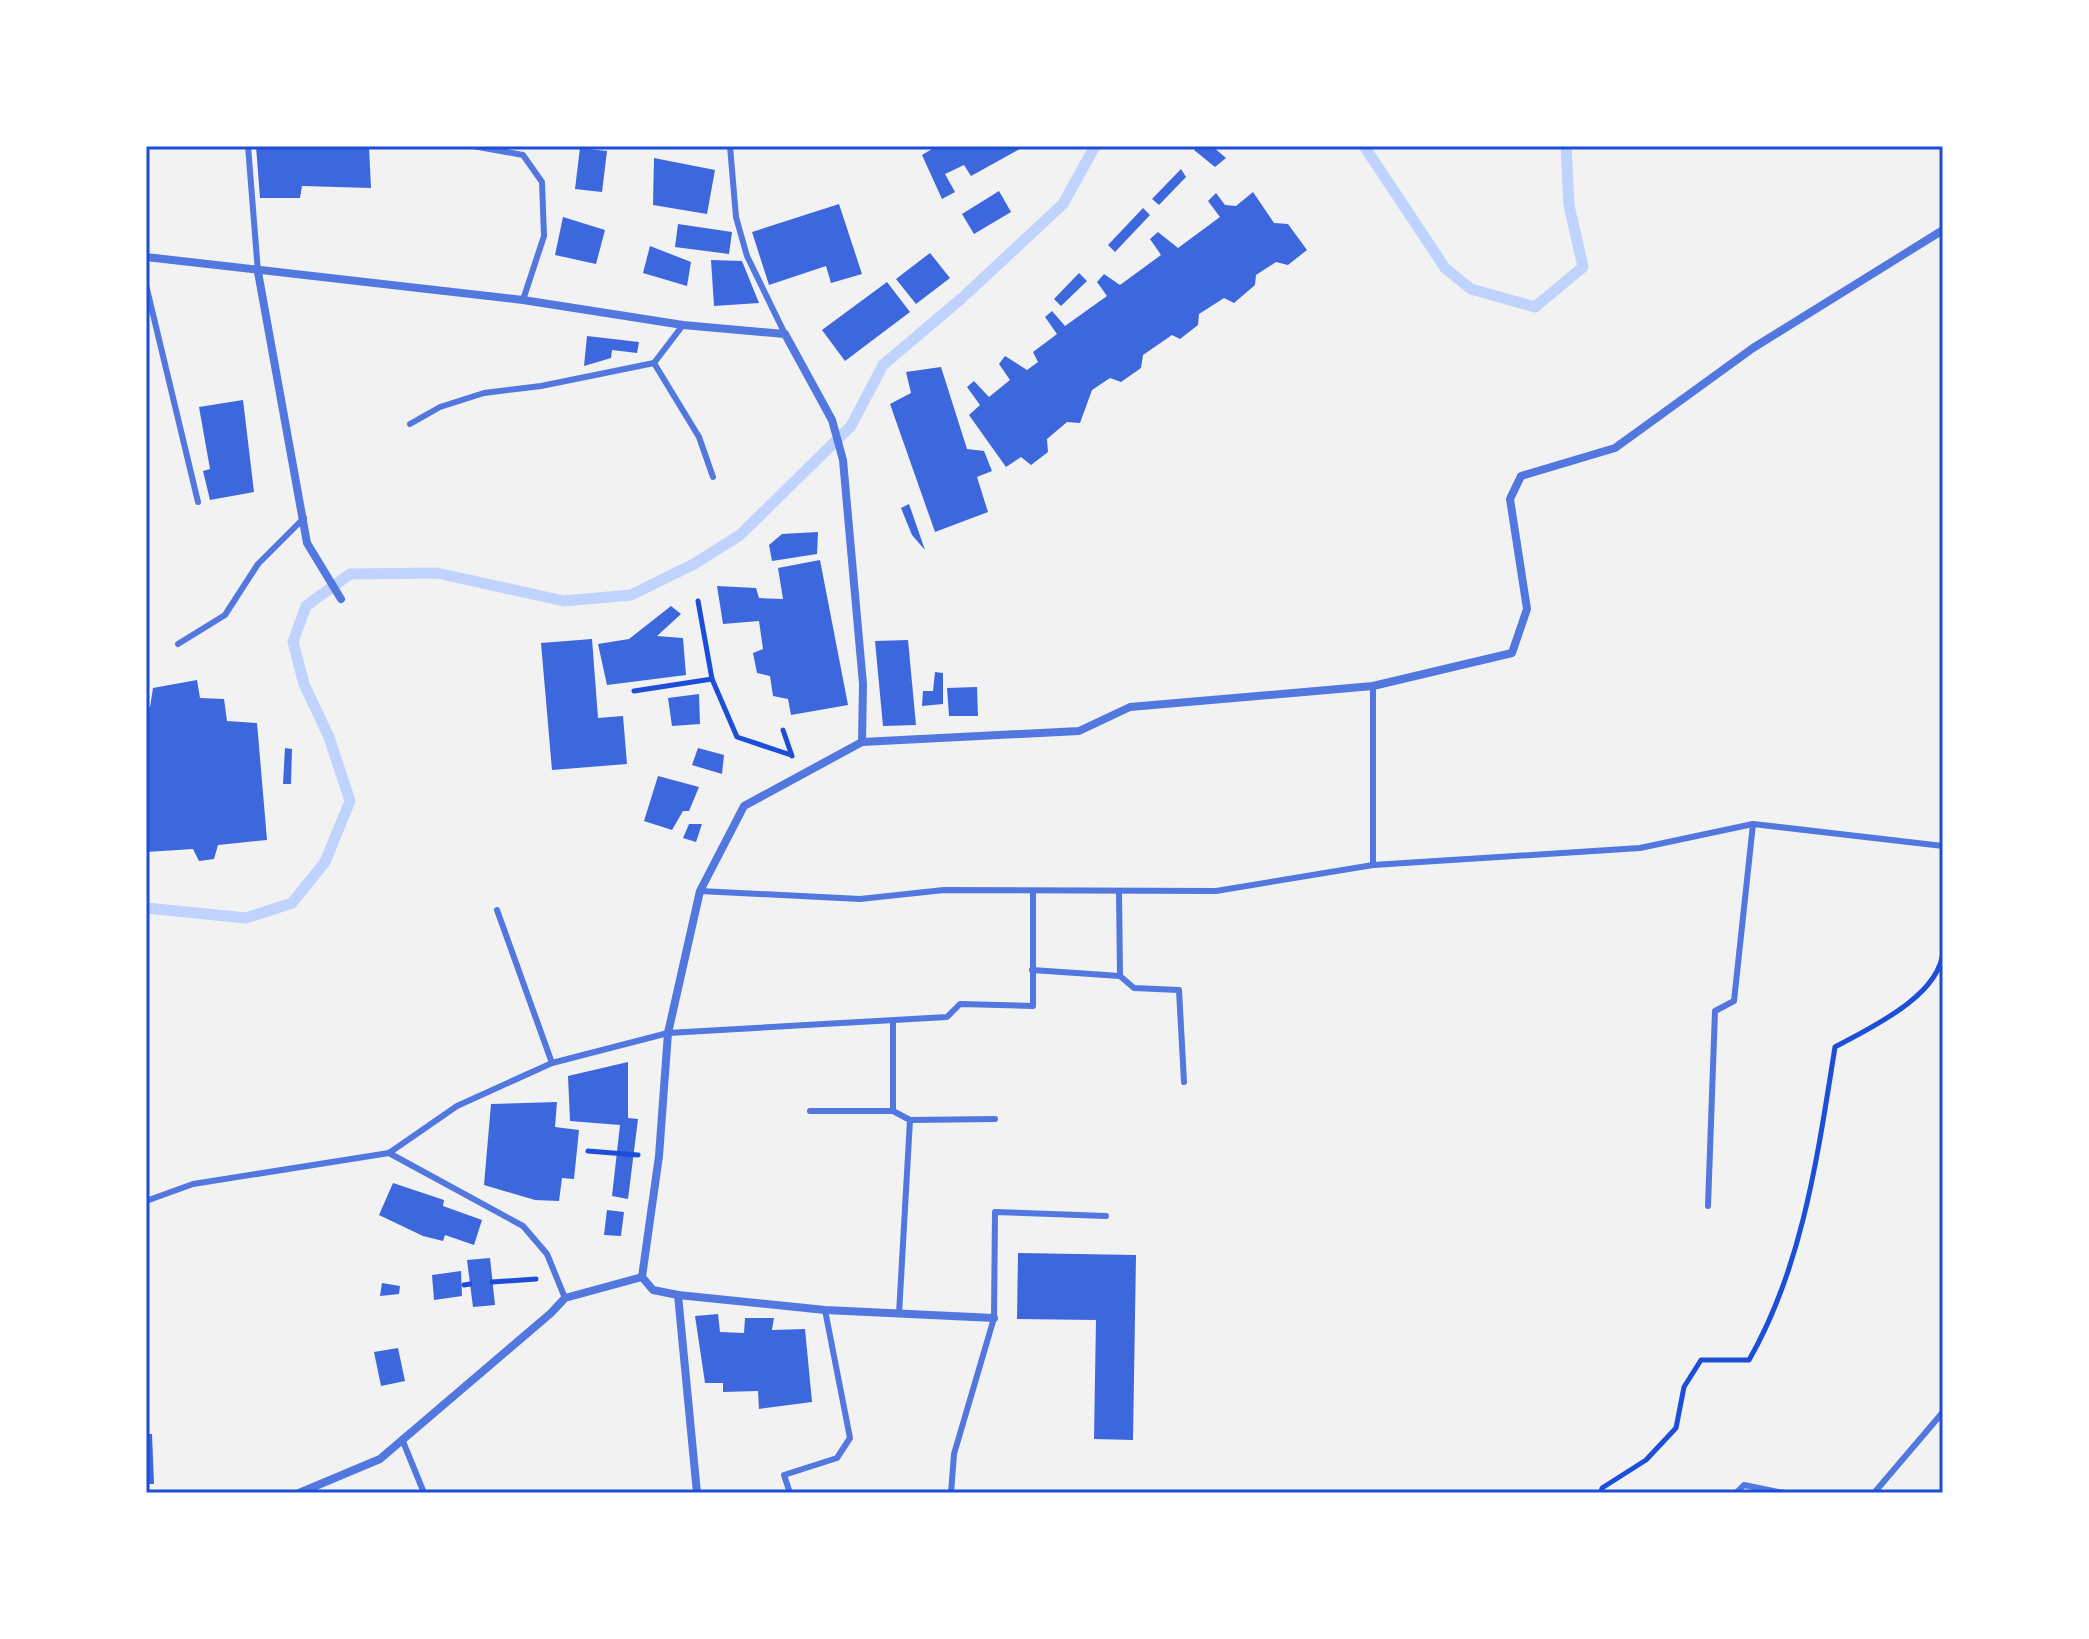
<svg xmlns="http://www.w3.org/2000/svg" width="2089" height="1639" viewBox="0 0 2089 1639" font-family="'Fira Sans',sans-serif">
<rect width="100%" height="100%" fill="#f2f2f2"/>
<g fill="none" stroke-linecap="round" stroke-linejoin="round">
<g stroke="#bfd3fe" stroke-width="11">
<path d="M 1364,146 L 1445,268 L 1471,289 L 1535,307 L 1583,267 L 1569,205 L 1566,146"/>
<path d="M 146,908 L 246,918 L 292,903 L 325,862 L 350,801 L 329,737 L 304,684 L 293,642 L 306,606 L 350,574 L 437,573 L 564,601 L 631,595 L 694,564 L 740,535 L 851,426 L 883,365 L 962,298 L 1063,204 L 1095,146"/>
</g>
</g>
<g fill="#3d67dc">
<path d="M 256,146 L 369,146 L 371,188 L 302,186 L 300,198 L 260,198 Z"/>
<path d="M 937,146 L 1025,146 L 971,176 L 964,165 L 945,174 L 955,192 L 942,199 L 922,155 Z"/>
<path d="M 1197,146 L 1212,146 L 1226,158 L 1215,167 L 1194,150 Z"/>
<path d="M 580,148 L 607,151 L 602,192 L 575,189 Z"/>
<path d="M 654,158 L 715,170 L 707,214 L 653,205 Z"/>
<path d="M 1181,169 L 1186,177 L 1159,205 L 1152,199 Z"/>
<path d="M 999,191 L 1011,212 L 974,234 L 962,214 Z"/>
<path d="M 1253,192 L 1274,223 L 1288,224 L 1307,250 L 1288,265 L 1276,262 L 1256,275 L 1255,285 L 1234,303 L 1224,298 L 1199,314 L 1198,325 L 1180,339 L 1172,335 L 1143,355 L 1141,368 L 1121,382 L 1110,378 L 1092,390 L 1080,423 L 1067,422 L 1047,439 L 1048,452 L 1031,465 L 1021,457 L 1006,467 L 969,415 L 980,405 L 967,387 L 974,381 L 989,397 L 1010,380 L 999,364 L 1005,356 L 1027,370 L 1038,362 L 1033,352 L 1057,334 L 1045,317 L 1052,311 L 1065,326 L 1107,296 L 1097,282 L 1104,274 L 1120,285 L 1161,255 L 1150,239 L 1158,232 L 1178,248 L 1220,217 L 1208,201 L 1216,193 L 1225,205 L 1236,206 Z"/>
<path d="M 839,204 L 862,274 L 831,283 L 826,266 L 769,285 L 752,232 Z"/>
<path d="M 1143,208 L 1150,215 L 1115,252 L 1108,245 Z"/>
<path d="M 563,217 L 605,230 L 596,264 L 555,255 Z"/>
<path d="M 678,224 L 732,232 L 729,254 L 675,247 Z"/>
<path d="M 650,246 L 691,262 L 687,286 L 643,273 Z"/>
<path d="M 930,253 L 950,278 L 916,304 L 896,279 Z"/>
<path d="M 711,260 L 742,261 L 759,303 L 714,306 Z"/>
<path d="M 1079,273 L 1087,281 L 1061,306 L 1054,299 Z"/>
<path d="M 887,282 L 910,312 L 845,361 L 822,330 Z"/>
<path d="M 587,336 L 639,342 L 637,353 L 612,350 L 611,358 L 584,366 Z"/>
<path d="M 941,367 L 967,449 L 984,451 L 992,471 L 977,477 L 988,512 L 935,532 L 890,404 L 911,393 L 906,372 Z"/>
<path d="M 243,400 L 254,492 L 210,500 L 203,471 L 210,469 L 199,407 Z"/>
<path d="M 909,504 L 925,550 L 912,535 L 901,508 Z"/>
<path d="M 818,532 L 817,554 L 772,561 L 769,545 L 782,534 Z"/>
<path d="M 820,560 L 848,705 L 791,715 L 788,699 L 773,696 L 770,676 L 757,673 L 753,653 L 763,649 L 759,621 L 723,624 L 717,586 L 756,588 L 759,598 L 783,599 L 778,568 Z"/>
<path d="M 671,606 L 681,614 L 657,636 L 683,638 L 686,675 L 607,685 L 598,644 L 629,639 Z"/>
<path d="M 592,639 L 598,718 L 623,716 L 627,764 L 552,770 L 541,643 Z"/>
<path d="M 908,640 L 916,725 L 883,726 L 875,641 Z"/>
<path d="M 935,672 L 943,673 L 943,704 L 922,706 L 923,691 L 933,691 Z"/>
<path d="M 197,680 L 200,698 L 224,699 L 227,721 L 257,723 L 267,840 L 218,845 L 214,859 L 199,861 L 193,849 L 146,852 L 146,707 L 150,707 L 153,688 Z"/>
<path d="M 977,687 L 978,716 L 949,716 L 947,688 Z"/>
<path d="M 699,694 L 700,724 L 672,726 L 668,698 Z"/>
<path d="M 285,748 L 292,749 L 291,784 L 283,784 Z"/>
<path d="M 698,748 L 724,755 L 722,774 L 692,765 Z"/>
<path d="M 658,776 L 699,787 L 689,811 L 683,811 L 672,830 L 644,821 Z"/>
<path d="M 689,824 L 702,824 L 696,842 L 683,838 Z"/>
<path d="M 628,1062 L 628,1118 L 638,1119 L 628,1199 L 612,1196 L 620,1125 L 570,1121 L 568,1076 Z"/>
<path d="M 557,1102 L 555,1127 L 579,1130 L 574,1179 L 562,1178 L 559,1201 L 535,1200 L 484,1185 L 491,1104 Z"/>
<path d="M 393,1183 L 444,1200 L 443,1206 L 482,1220 L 474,1245 L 445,1235 L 443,1241 L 423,1236 L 379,1215 Z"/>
<path d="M 607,1210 L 624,1212 L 621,1236 L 604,1235 Z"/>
<path d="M 1018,1253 L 1136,1255 L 1133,1440 L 1094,1439 L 1096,1320 L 1017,1319 Z"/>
<path d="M 490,1258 L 495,1305 L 473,1307 L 467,1260 Z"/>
<path d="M 461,1271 L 462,1296 L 434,1300 L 432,1275 Z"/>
<path d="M 382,1283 L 400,1286 L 399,1294 L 380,1296 Z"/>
<path d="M 718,1314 L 720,1332 L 744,1333 L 745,1318 L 774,1318 L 772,1330 L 805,1329 L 812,1402 L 759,1409 L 758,1391 L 723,1392 L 723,1383 L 705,1383 L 695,1316 Z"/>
<path d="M 398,1348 L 405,1381 L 381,1386 L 374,1352 Z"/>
<path d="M 146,1434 L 152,1434 L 154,1484 L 146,1484 Z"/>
</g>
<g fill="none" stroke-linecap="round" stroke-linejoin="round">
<g stroke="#1d4ed8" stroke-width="5">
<path d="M 698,601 L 712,679 L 737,737 L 791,755"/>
<path d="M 634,691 L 712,679"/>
<path d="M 783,730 L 792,756"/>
<path d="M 588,1151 L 638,1155"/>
<path d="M 492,1282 L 536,1279"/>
<path d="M 464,1285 L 470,1284"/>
<path d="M 1601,1493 L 1602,1488 L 1646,1460 L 1676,1428 L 1684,1387 L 1701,1360 L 1749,1360 C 1803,1266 1818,1153 1835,1047 C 1870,1028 1940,996 1943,951"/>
</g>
<g stroke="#5277de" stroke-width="6">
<path d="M 248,146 L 258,272"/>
<path d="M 473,146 L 523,155 L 542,182 L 544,236 L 523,300"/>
<path d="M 730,146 L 736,217 L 747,256 L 785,334"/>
<path d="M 146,285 L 198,502"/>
<path d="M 683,325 L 654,363 L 699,437 L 713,477"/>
<path d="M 410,424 L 440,407 L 484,393 L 541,386 L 654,363"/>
<path d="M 178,644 L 225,615 L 258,564 L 304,518"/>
<path d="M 1373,865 L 1373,686"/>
<path d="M 700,891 L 860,899 L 944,890 L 1216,891 L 1373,865 L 1640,848 L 1753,824 L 1943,846"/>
<path d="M 1119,891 L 1120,976"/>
<path d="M 497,910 L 552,1063"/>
<path d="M 1032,970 L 1120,976 L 1134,988 L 1179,990 L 1184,1082"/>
<path d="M 893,1021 L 893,1111 L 910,1120 L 899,1314"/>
<path d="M 810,1111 L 893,1111"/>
<path d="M 910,1120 L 995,1119"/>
<path d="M 389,1153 L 523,1226 L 547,1254 L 565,1298"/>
<path d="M 146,1201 L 193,1184 L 389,1153 L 457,1106 L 552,1063 L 668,1033 L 947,1017 L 960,1004 L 1033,1006 L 1033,892"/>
<path d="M 1708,1206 L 1715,1011 L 1734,1001 L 1753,824"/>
<path d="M 402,1439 L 424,1493"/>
<path d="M 790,1493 L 784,1475 L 837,1458 L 850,1438 L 825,1310"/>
<path d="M 951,1493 L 954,1454 L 994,1318 L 995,1212 L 1106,1216"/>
<path d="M 1736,1493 L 1744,1485 L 1784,1493"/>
<path d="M 1874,1493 L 1943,1412"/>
</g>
<g stroke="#5277de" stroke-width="8">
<path d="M 146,257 L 523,300 L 683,325 L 785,334 L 832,420 L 843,460 L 863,684 L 862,742 L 744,806 L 700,891 L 668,1033 L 659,1156 L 642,1277 L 653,1290 L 678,1295 L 825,1310 L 994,1318"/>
<path d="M 258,272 L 307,543 L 341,599"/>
<path d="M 862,742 L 1079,731 L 1130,707 L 1373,686 L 1512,653 L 1527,609 L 1510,499 L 1521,476 L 1615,448 L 1753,348 L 1943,230"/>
<path d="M 678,1295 L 697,1493"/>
<path d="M 299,1493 L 380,1459 L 551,1313 L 565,1298 L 642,1277"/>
</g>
</g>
<rect width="2089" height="1639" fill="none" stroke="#ffffff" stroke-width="296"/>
<rect x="148" y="148" width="1793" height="1343" fill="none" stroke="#1d4ed8" stroke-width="3"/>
</svg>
